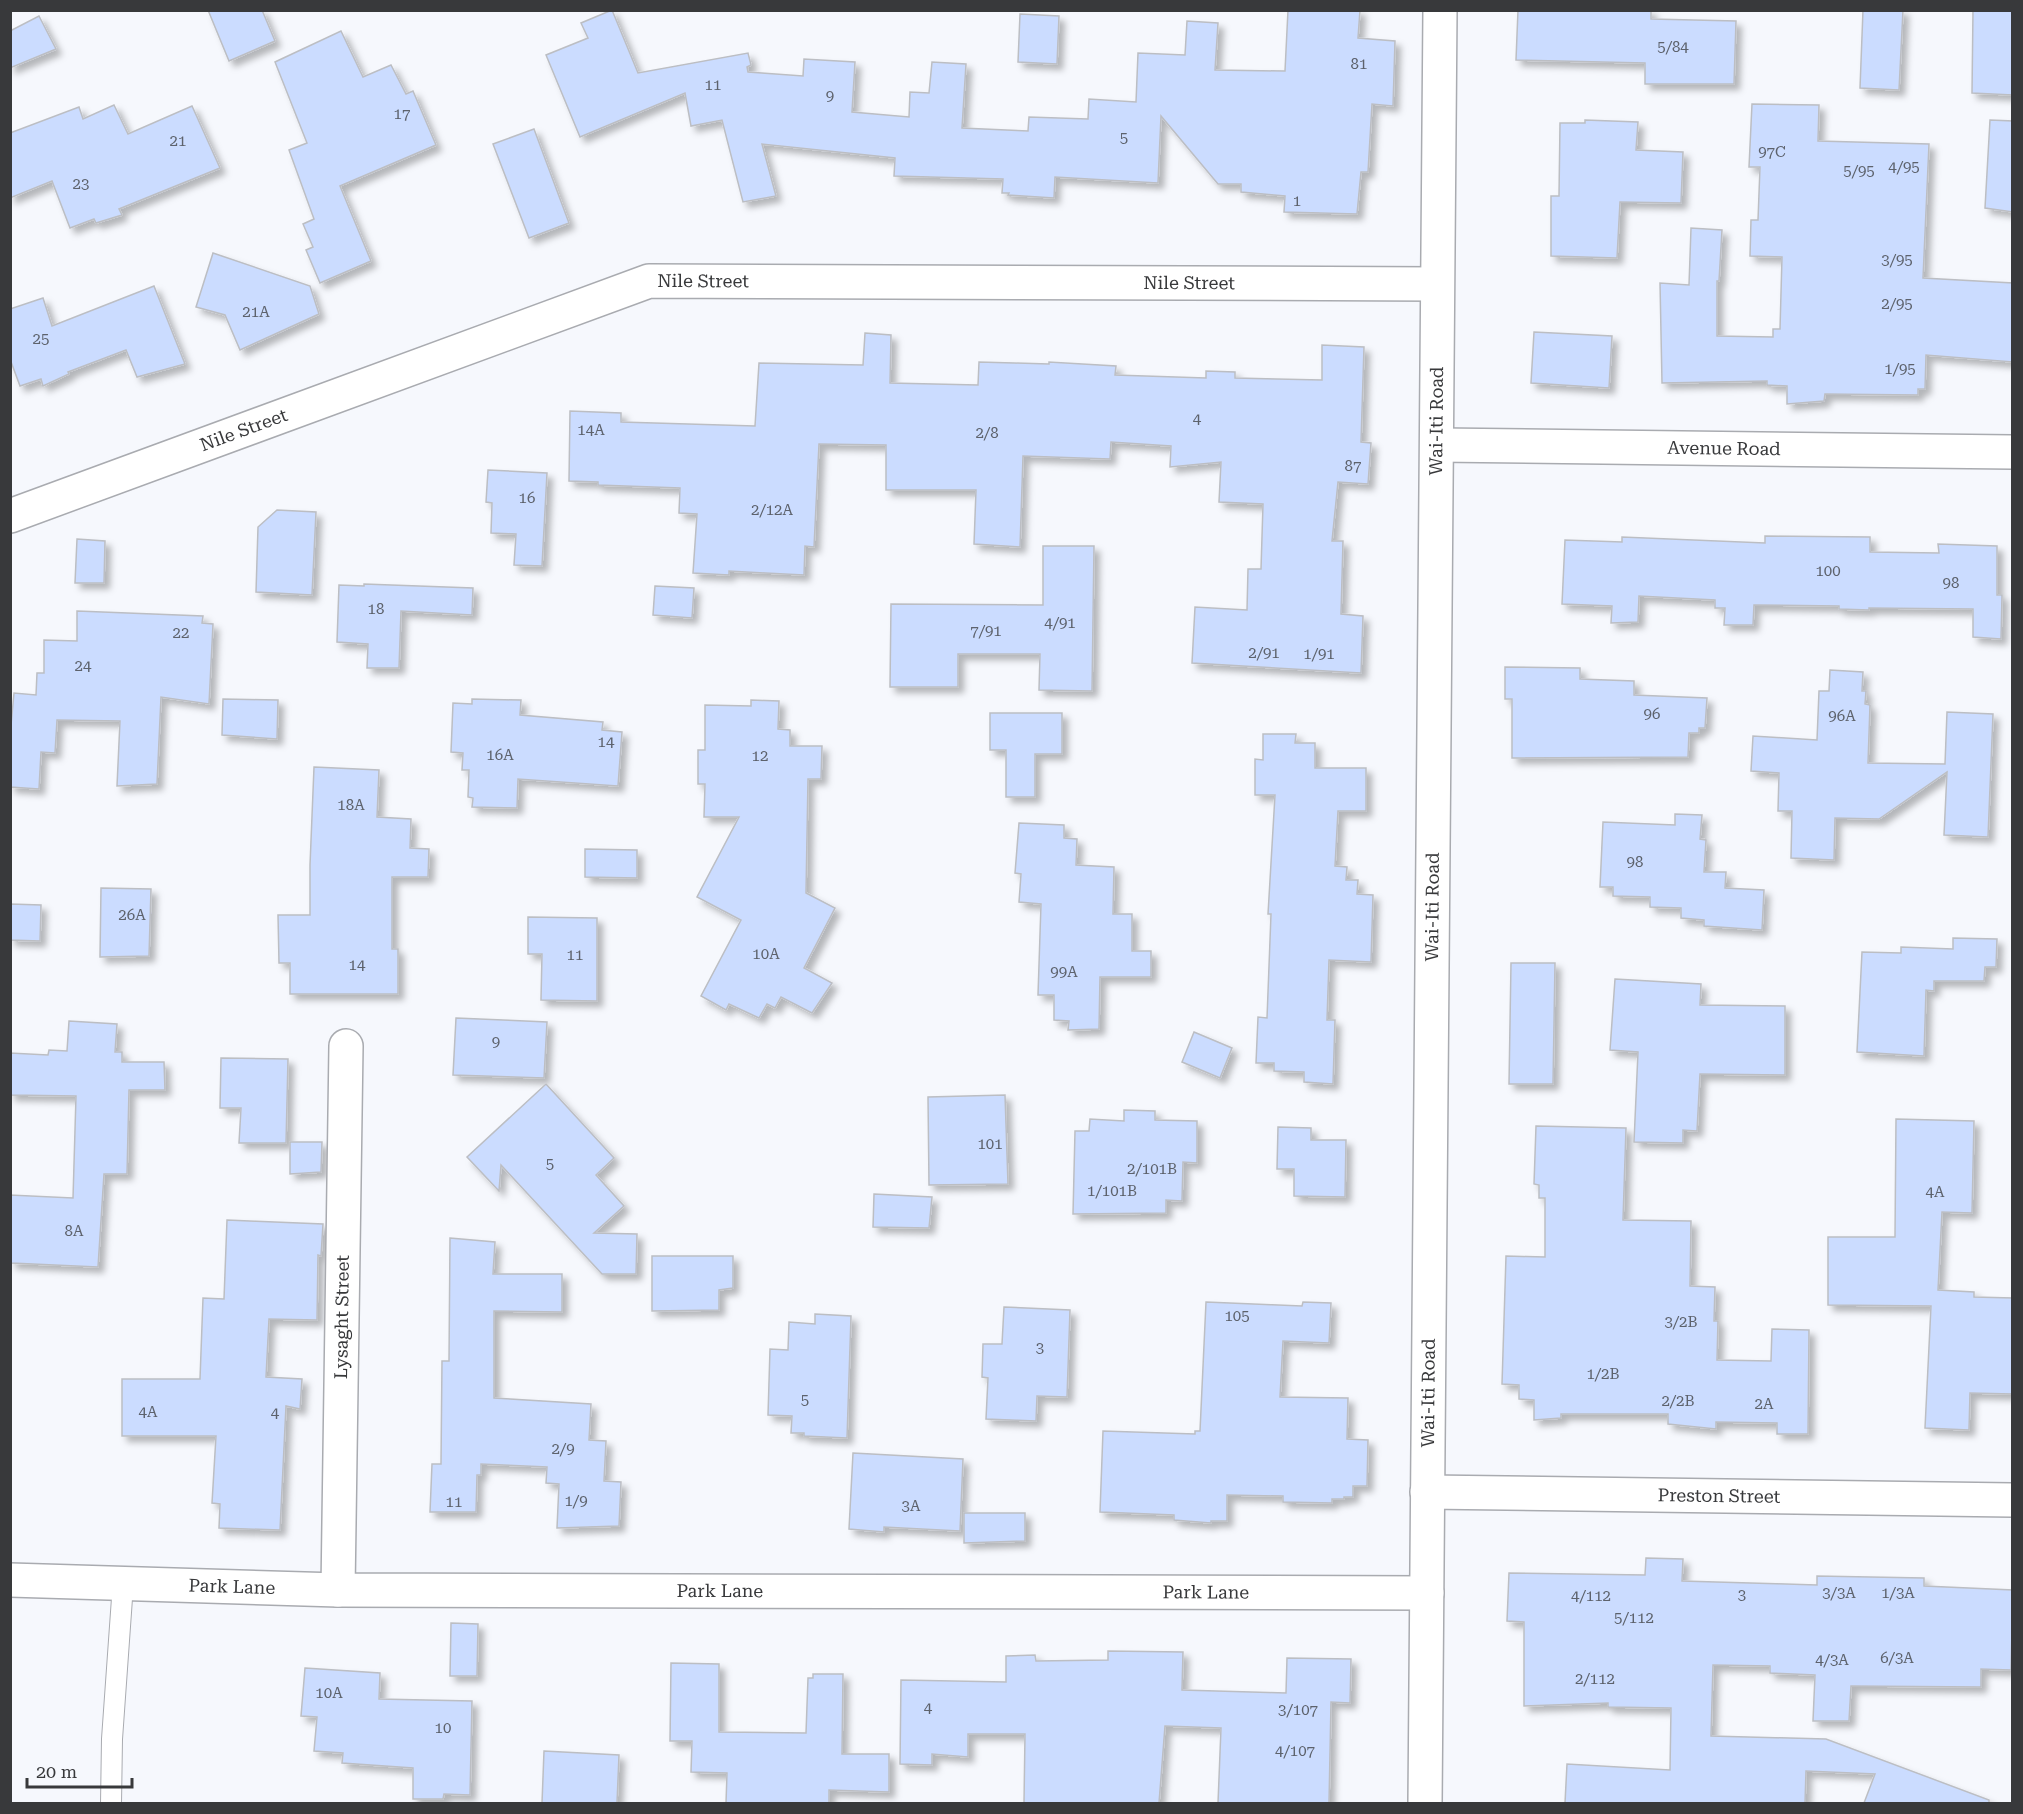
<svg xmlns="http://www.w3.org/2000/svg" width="2023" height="1814" viewBox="0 0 2023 1814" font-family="'Roboto Serif',serif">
<defs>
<filter id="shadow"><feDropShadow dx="5.5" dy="5.5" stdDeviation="3" flood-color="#0004"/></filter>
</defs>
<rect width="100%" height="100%" fill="#f6f8fd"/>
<g fill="#cbdcff" stroke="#bcbec3" stroke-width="1.5" filter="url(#shadow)">
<path d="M 208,10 L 262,10 L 275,41 L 229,61 Z"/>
<path d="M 612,10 L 638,73 L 748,53 L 751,65 L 747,67 L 748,72 L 803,76 L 804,59 L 855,62 L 852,112 L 909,117 L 910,92 L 929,93 L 932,62 L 966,64 L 962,128 L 1028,131 L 1029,117 L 1088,119 L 1089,99 L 1136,102 L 1138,53 L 1185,55 L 1187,21 L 1218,23 L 1215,70 L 1285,71 L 1288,10 L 1360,10 L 1358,38 L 1395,41 L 1393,106 L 1372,104 L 1368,172 L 1361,172 L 1357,214 L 1284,212 L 1285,196 L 1241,192 L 1241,184 L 1218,184 L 1161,116 L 1158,183 L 1055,177 L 1054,198 L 1008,195 L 1009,193 L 1002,193 L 1003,179 L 894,176 L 895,158 L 762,144 L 776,196 L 743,202 L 722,120 L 691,126 L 685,93 L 580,137 L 546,55 L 588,38 L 581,23 Z"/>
<path d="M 1518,10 L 1651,10 L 1651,19 L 1736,21 L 1734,84 L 1645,84 L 1645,63 L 1516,60 Z"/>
<path d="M 1863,10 L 1903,10 L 1899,90 L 1860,88 Z"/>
<path d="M 1973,10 L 2013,10 L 2013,95 L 1972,93 Z"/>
<path d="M 1020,14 L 1059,16 L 1057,64 L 1018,62 Z"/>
<path d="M 39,16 L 56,49 L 10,68 L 10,31 Z"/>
<path d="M 341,31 L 363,77 L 391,65 L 406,94 L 413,91 L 436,145 L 340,186 L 371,261 L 320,283 L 306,250 L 313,247 L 303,224 L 314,219 L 289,150 L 307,143 L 275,62 Z"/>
<path d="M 1752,104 L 1819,105 L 1818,141 L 1929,144 L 1923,278 L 2013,283 L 2013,362 L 1926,355 L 1925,389 L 1918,389 L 1918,395 L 1825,394 L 1824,401 L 1787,404 L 1787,386 L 1767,385 L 1767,381 L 1662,383 L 1660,283 L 1689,285 L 1691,228 L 1722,230 L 1719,281 L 1717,281 L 1717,336 L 1773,337 L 1773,329 L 1780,329 L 1782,257 L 1750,256 L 1751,220 L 1758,220 L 1760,167 L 1749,167 Z"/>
<path d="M 114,105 L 128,134 L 192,106 L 220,168 L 119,209 L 122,215 L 96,223 L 94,219 L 70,228 L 52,181 L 10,198 L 10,133 L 79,107 L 83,119 Z"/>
<path d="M 1585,120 L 1638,122 L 1636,150 L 1683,152 L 1681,203 L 1620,202 L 1617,258 L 1551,256 L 1551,196 L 1559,196 L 1560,123 L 1585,123 Z"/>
<path d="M 1990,120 L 2013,121 L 2013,212 L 1985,208 Z"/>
<path d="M 534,129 L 569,223 L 529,238 L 493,144 Z"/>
<path d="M 213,253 L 310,286 L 319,314 L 240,350 L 225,315 L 196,307 Z"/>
<path d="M 154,286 L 185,364 L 137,377 L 126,350 L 68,372 L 69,374 L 43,386 L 41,379 L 20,386 L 10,359 L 10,309 L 43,298 L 52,326 Z"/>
<path d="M 1534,332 L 1612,336 L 1609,388 L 1531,383 Z"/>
<path d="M 865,333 L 891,335 L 890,383 L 978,385 L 979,362 L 1049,364 L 1049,362 L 1116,366 L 1115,375 L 1206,378 L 1206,371 L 1235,372 L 1235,378 L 1322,380 L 1322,345 L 1364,347 L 1361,442 L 1371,443 L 1368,484 L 1338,482 L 1332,541 L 1343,541 L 1341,614 L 1363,616 L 1361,673 L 1192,663 L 1195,607 L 1247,610 L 1248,569 L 1261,569 L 1263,504 L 1219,502 L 1221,462 L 1170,467 L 1171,446 L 1111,442 L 1110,459 L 1023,456 L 1020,547 L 974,544 L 976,490 L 886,490 L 886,445 L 819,444 L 814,547 L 805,546 L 804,575 L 729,571 L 729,575 L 693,573 L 697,514 L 679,513 L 680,488 L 598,485 L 598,482 L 569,481 L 570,411 L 621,413 L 621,422 L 755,426 L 759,363 L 863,365 Z"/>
<path d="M 488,470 L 547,473 L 542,566 L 514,565 L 516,534 L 491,533 L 492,503 L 486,502 Z"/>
<path d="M 277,510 L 316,512 L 312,595 L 256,592 L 258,527 Z"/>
<path d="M 1765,536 L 1870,537 L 1870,552 L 1939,553 L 1938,544 L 1997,546 L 1997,595 L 2002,595 L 2001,639 L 1973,637 L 1973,609 L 1869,608 L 1869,610 L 1839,609 L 1839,606 L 1754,605 L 1753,625 L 1724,625 L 1725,608 L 1715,608 L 1715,600 L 1639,596 L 1638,622 L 1611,623 L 1612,606 L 1562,604 L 1565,540 L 1622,542 L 1622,537 L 1765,543 Z"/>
<path d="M 77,539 L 105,541 L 104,583 L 75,583 Z"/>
<path d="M 1043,546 L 1094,546 L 1092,691 L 1039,690 L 1040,654 L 958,654 L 958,687 L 890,687 L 891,604 L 1043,605 Z"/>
<path d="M 364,584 L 473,588 L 472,615 L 401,611 L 399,668 L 367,668 L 368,644 L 337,642 L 339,585 L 364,586 Z"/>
<path d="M 655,586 L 694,588 L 692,618 L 653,615 Z"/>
<path d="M 77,611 L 203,616 L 202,623 L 213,624 L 209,704 L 161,697 L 157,784 L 117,786 L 120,721 L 57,720 L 55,753 L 41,752 L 39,789 L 10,787 L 10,736 L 14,693 L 36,695 L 37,673 L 44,673 L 44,640 L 77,641 Z"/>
<path d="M 1505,667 L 1580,668 L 1580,679 L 1634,681 L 1634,695 L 1707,698 L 1705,728 L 1699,728 L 1699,733 L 1689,733 L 1688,757 L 1512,758 L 1512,699 L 1505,699 Z"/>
<path d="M 1830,670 L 1863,672 L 1862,691 L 1866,691 L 1865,704 L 1870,705 L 1868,763 L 1945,764 L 1947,712 L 1993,714 L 1988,837 L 1944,835 L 1947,772 L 1879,819 L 1835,818 L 1834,860 L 1791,858 L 1792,811 L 1778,811 L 1779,773 L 1751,771 L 1753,736 L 1817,740 L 1819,691 L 1829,691 Z"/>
<path d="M 223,699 L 278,700 L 277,739 L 222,735 Z"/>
<path d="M 472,699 L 521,700 L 520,715 L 603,722 L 602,730 L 622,732 L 618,786 L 518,779 L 517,808 L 472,807 L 473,798 L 468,797 L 469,770 L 462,770 L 463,753 L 451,752 L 453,703 L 472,704 Z"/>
<path d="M 751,700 L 779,701 L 778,729 L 790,730 L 790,746 L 822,746 L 821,779 L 808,779 L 806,893 L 835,908 L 804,968 L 832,983 L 812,1013 L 781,997 L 775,1008 L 767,1004 L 759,1018 L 729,1004 L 726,1010 L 701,996 L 741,920 L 697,897 L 739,817 L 704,817 L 705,784 L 698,784 L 698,750 L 705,750 L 705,705 L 751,706 Z"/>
<path d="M 990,713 L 1062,713 L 1062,754 L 1035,754 L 1035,797 L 1006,797 L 1006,750 L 990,750 Z"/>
<path d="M 1263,734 L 1296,734 L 1295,743 L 1315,743 L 1315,768 L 1366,768 L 1366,811 L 1338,811 L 1335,866 L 1347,867 L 1346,880 L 1358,880 L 1357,894 L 1373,895 L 1371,962 L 1329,960 L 1327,1020 L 1335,1020 L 1333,1084 L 1304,1082 L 1304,1072 L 1274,1071 L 1274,1063 L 1256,1063 L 1258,1017 L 1267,1018 L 1271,914 L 1268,914 L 1275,795 L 1255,795 L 1255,759 L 1263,760 Z"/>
<path d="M 314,767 L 379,770 L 377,817 L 411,819 L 410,848 L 429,849 L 428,877 L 392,877 L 392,949 L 398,949 L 398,994 L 290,994 L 290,963 L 279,963 L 278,915 L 310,915 L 310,865 Z"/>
<path d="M 1675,814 L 1702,815 L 1700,839 L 1706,840 L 1704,872 L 1726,872 L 1725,888 L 1764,890 L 1762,930 L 1704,926 L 1704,920 L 1681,918 L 1681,908 L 1650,907 L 1650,897 L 1613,896 L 1613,887 L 1600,887 L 1603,822 L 1675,825 Z"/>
<path d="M 1019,823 L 1064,825 L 1064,838 L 1077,839 L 1076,865 L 1114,867 L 1113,914 L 1132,914 L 1132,951 L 1151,951 L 1151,977 L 1100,977 L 1099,1029 L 1068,1030 L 1069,1021 L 1054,1020 L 1054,995 L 1038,995 L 1041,904 L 1019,902 L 1021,874 L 1015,873 Z"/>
<path d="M 585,849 L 637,850 L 637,878 L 585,877 Z"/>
<path d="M 101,888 L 151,889 L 149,956 L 100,957 Z"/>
<path d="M 10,904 L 41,905 L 40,941 L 10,940 Z"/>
<path d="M 528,917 L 597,918 L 597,1001 L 541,1000 L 542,954 L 528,954 Z"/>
<path d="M 1953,938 L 1997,939 L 1996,967 L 1985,967 L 1984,981 L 1934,981 L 1934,991 L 1926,990 L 1924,1056 L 1857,1052 L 1862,952 L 1901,953 L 1901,947 L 1953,949 Z"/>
<path d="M 1511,963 L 1555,963 L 1553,1084 L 1509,1084 Z"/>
<path d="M 1615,979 L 1701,984 L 1700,1005 L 1785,1006 L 1785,1075 L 1700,1074 L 1697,1131 L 1683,1130 L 1683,1143 L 1634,1142 L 1638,1052 L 1610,1050 Z"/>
<path d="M 456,1018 L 547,1022 L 544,1078 L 453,1075 Z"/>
<path d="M 69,1021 L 117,1024 L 115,1052 L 122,1052 L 122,1062 L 164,1062 L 165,1090 L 129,1090 L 127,1174 L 104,1174 L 98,1267 L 11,1263 L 10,1195 L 73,1198 L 76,1096 L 10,1095 L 10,1053 L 48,1055 L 49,1050 L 67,1051 Z"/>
<path d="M 1194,1032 L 1232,1048 L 1220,1078 L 1182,1062 Z"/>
<path d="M 221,1058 L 288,1059 L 286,1143 L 239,1143 L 241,1108 L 220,1108 Z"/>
<path d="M 546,1084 L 614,1158 L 596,1175 L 624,1206 L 594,1233 L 637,1234 L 636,1274 L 602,1274 L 501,1165 L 499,1191 L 467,1157 Z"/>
<path d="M 1005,1095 L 1008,1184 L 929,1185 L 928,1097 Z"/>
<path d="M 1124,1110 L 1155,1111 L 1155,1120 L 1197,1121 L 1197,1163 L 1183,1162 L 1182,1201 L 1166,1200 L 1166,1213 L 1073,1214 L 1075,1131 L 1089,1131 L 1090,1119 L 1124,1121 Z"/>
<path d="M 1896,1119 L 1974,1121 L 1972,1213 L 1942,1212 L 1938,1290 L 1974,1292 L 1974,1297 L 2013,1298 L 2013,1394 L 1970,1393 L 1969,1430 L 1925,1428 L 1931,1306 L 1828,1305 L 1828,1237 L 1895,1237 Z"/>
<path d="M 1536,1126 L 1626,1128 L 1623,1220 L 1691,1221 L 1690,1286 L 1715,1287 L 1714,1321 L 1718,1321 L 1717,1360 L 1771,1361 L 1772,1329 L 1809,1330 L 1808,1434 L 1777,1434 L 1777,1423 L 1716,1422 L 1716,1429 L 1668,1424 L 1668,1414 L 1561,1414 L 1561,1418 L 1534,1420 L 1534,1400 L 1519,1399 L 1519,1385 L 1502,1384 L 1506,1256 L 1545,1257 L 1545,1198 L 1539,1198 L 1539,1185 L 1534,1184 Z"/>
<path d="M 1278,1127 L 1311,1128 L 1311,1140 L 1346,1140 L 1345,1197 L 1294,1196 L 1294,1169 L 1277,1169 Z"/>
<path d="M 290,1142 L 322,1142 L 321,1172 L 290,1174 Z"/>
<path d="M 874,1194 L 932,1197 L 929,1228 L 873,1227 Z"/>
<path d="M 227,1220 L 323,1224 L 321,1256 L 318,1255 L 317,1320 L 269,1319 L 266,1377 L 302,1379 L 300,1409 L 286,1406 L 280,1530 L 219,1528 L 220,1504 L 212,1503 L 216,1436 L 122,1436 L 122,1379 L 200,1379 L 203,1298 L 224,1299 Z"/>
<path d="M 450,1238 L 495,1242 L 493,1274 L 562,1274 L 562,1312 L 494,1311 L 494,1398 L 591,1404 L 589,1440 L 606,1441 L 604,1481 L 621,1482 L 619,1526 L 557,1528 L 559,1484 L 546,1483 L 547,1467 L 481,1464 L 481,1475 L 477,1475 L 476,1512 L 430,1512 L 432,1464 L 441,1464 L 442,1361 L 449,1361 Z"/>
<path d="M 652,1256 L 733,1256 L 733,1288 L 719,1290 L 719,1310 L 652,1311 Z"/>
<path d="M 1206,1302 L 1302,1306 L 1303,1302 L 1331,1303 L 1329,1343 L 1283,1341 L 1280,1397 L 1348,1398 L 1347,1439 L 1368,1440 L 1367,1486 L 1353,1486 L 1353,1497 L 1344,1497 L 1344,1499 L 1332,1499 L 1332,1503 L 1283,1502 L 1283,1496 L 1227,1495 L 1227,1521 L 1211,1521 L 1211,1523 L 1174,1520 L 1174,1515 L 1100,1512 L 1103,1431 L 1195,1434 L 1195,1431 L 1200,1431 Z"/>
<path d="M 1004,1307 L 1070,1310 L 1067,1397 L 1037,1396 L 1036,1421 L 986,1419 L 988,1378 L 982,1377 L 983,1344 L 1002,1344 Z"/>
<path d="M 815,1314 L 851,1316 L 847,1438 L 804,1436 L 804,1433 L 791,1433 L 792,1416 L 768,1415 L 770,1349 L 788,1350 L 789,1322 L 815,1324 Z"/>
<path d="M 853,1453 L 963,1459 L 960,1531 L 884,1527 L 884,1532 L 849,1529 Z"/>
<path d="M 964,1513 L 1025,1513 L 1025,1541 L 964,1543 Z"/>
<path d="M 1646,1558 L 1683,1559 L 1682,1581 L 1817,1585 L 1817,1576 L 1924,1578 L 1924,1586 L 2013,1590 L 2011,1670 L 1981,1669 L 1981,1687 L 1851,1686 L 1849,1721 L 1813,1721 L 1815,1675 L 1770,1673 L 1770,1666 L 1713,1665 L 1711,1736 L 1826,1739 L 1989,1800 L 1989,1803 L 1864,1803 L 1875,1774 L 1806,1771 L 1805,1803 L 1565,1803 L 1567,1764 L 1670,1770 L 1671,1708 L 1608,1707 L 1608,1703 L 1524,1706 L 1524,1622 L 1507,1621 L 1509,1573 L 1645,1575 Z"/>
<path d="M 451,1623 L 478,1624 L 477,1676 L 450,1676 Z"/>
<path d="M 1108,1651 L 1183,1652 L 1182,1690 L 1286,1693 L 1287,1658 L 1351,1659 L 1350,1703 L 1331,1702 L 1329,1803 L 1218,1803 L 1221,1728 L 1165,1726 L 1159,1803 L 1024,1803 L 1025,1734 L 968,1734 L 968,1757 L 932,1754 L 932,1765 L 900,1764 L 901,1680 L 1006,1682 L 1006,1656 L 1035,1655 L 1036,1661 L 1108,1660 Z"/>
<path d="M 671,1663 L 719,1664 L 719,1732 L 806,1733 L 808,1678 L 813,1678 L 813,1674 L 843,1674 L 842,1754 L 889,1754 L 889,1792 L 829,1790 L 829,1803 L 726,1803 L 727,1773 L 691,1772 L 692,1741 L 670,1741 Z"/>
<path d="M 305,1668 L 380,1673 L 379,1699 L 472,1701 L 470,1795 L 444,1794 L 443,1799 L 413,1799 L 413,1768 L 342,1763 L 343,1753 L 314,1751 L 317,1717 L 301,1716 Z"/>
<path d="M 544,1751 L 619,1755 L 617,1803 L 542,1803 Z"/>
</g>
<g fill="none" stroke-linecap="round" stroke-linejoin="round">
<defs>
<path id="service" d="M 111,1804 L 112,1739 L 123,1584"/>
<g id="minor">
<path id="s1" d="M 1438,445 L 2012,452"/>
<path id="s2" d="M 10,516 L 649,281 L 1437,284"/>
<path id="s3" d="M 1427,1492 L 2012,1500"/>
<path id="s4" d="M 10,1580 L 338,1590 L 1427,1593"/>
<path id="s5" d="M 338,1590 L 346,1046"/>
</g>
<g id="secondary">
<path id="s6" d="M 1425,1804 L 1440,10"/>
</g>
</defs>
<use href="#service" stroke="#a9abb0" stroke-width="22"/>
<use href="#minor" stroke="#a9abb0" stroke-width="36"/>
<use href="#secondary" stroke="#a9abb0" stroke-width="36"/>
<use href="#service" stroke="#fff" stroke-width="20"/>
<use href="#minor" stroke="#fff" stroke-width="33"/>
<use href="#secondary" stroke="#fff" stroke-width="33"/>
</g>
<g text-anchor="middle" stroke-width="4.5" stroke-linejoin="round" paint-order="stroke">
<g font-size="15" fill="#5d626c">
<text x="1673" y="52">5/84</text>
<text x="1359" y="69">81</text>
<text x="713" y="90">11</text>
<text x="830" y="101">9</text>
<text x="402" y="119">17</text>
<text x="1124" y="143">5</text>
<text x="178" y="146">21</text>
<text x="1772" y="157">97C</text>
<text x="1904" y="172">4/95</text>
<text x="1859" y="176">5/95</text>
<text x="81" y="189">23</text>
<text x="1297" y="206">1</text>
<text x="1897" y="265">3/95</text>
<text x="1897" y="309">2/95</text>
<text x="256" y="317">21A</text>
<text x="41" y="344">25</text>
<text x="1900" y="374">1/95</text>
<text x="1197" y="424">4</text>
<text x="591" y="435">14A</text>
<text x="987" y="438">2/8</text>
<text x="1353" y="471">87</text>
<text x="527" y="503">16</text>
<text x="772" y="515">2/12A</text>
<text x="1828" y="576">100</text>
<text x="1951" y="588">98</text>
<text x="376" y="614">18</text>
<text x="1060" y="628">4/91</text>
<text x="986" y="636">7/91</text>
<text x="181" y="638">22</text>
<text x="1264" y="658">2/91</text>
<text x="1319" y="659">1/91</text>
<text x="83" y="671">24</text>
<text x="1652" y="719">96</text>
<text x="1842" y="721">96A</text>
<text x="606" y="747">14</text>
<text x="500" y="760">16A</text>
<text x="760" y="761">12</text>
<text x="351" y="810">18A</text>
<text x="1635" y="867">98</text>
<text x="132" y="920">26A</text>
<text x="766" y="959">10A</text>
<text x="575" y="960">11</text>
<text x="357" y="970">14</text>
<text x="1064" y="977">99A</text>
<text x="496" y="1047">9</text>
<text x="990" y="1149">101</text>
<text x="550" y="1169">5</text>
<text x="1152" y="1174">2/101B</text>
<text x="1112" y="1196">1/101B</text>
<text x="1935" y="1197">4A</text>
<text x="74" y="1236">8A</text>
<text x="1237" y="1321">105</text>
<text x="1681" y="1327">3/2B</text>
<text x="1040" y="1353">3</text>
<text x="1603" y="1379">1/2B</text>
<text x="805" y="1405">5</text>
<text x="1678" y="1406">2/2B</text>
<text x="1764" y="1409">2A</text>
<text x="148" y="1417">4A</text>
<text x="275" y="1418">4</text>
<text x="563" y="1454">2/9</text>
<text x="576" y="1506">1/9</text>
<text x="454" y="1507">11</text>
<text x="911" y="1511">3A</text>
<text x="1839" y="1598">3/3A</text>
<text x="1898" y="1598">1/3A</text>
<text x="1742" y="1600">3</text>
<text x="1591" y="1601">4/112</text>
<text x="1634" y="1623">5/112</text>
<text x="1897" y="1663">6/3A</text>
<text x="1832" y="1665">4/3A</text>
<text x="1595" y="1684">2/112</text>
<text x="329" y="1698">10A</text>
<text x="928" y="1713">4</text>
<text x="1298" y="1715">3/107</text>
<text x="443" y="1733">10</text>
<text x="1295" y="1756">4/107</text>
</g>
<g font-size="18" fill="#38393b" stroke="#f6f8fd">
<text dy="6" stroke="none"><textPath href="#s2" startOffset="735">Nile Street</textPath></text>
<text dy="6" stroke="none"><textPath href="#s2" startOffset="1221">Nile Street</textPath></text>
<text dy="6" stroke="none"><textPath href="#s6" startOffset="1383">Wai-Iti Road</textPath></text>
<text dy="6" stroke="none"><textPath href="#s2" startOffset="249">Nile Street</textPath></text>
<text dy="6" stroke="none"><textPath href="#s1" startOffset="286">Avenue Road</textPath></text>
<text dy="6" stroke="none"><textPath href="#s6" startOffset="897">Wai-Iti Road</textPath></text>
<text dy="6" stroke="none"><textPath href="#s5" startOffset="273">Lysaght Street</textPath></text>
<text dy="6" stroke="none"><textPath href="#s6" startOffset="411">Wai-Iti Road</textPath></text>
<text dy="6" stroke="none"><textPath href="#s3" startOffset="292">Preston Street</textPath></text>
<text dy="6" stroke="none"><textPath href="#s4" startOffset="222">Park Lane</textPath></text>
<text dy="6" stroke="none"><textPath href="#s4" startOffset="710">Park Lane</textPath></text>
<text dy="6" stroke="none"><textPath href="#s4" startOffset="1196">Park Lane</textPath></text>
</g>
</g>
<rect width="2023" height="1814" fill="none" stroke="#38393b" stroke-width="24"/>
<path d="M27 1778v9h105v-9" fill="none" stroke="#38393b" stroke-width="3"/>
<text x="36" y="1778" font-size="18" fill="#38393b" stroke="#f6f8fd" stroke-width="4.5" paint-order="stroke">20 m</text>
</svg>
